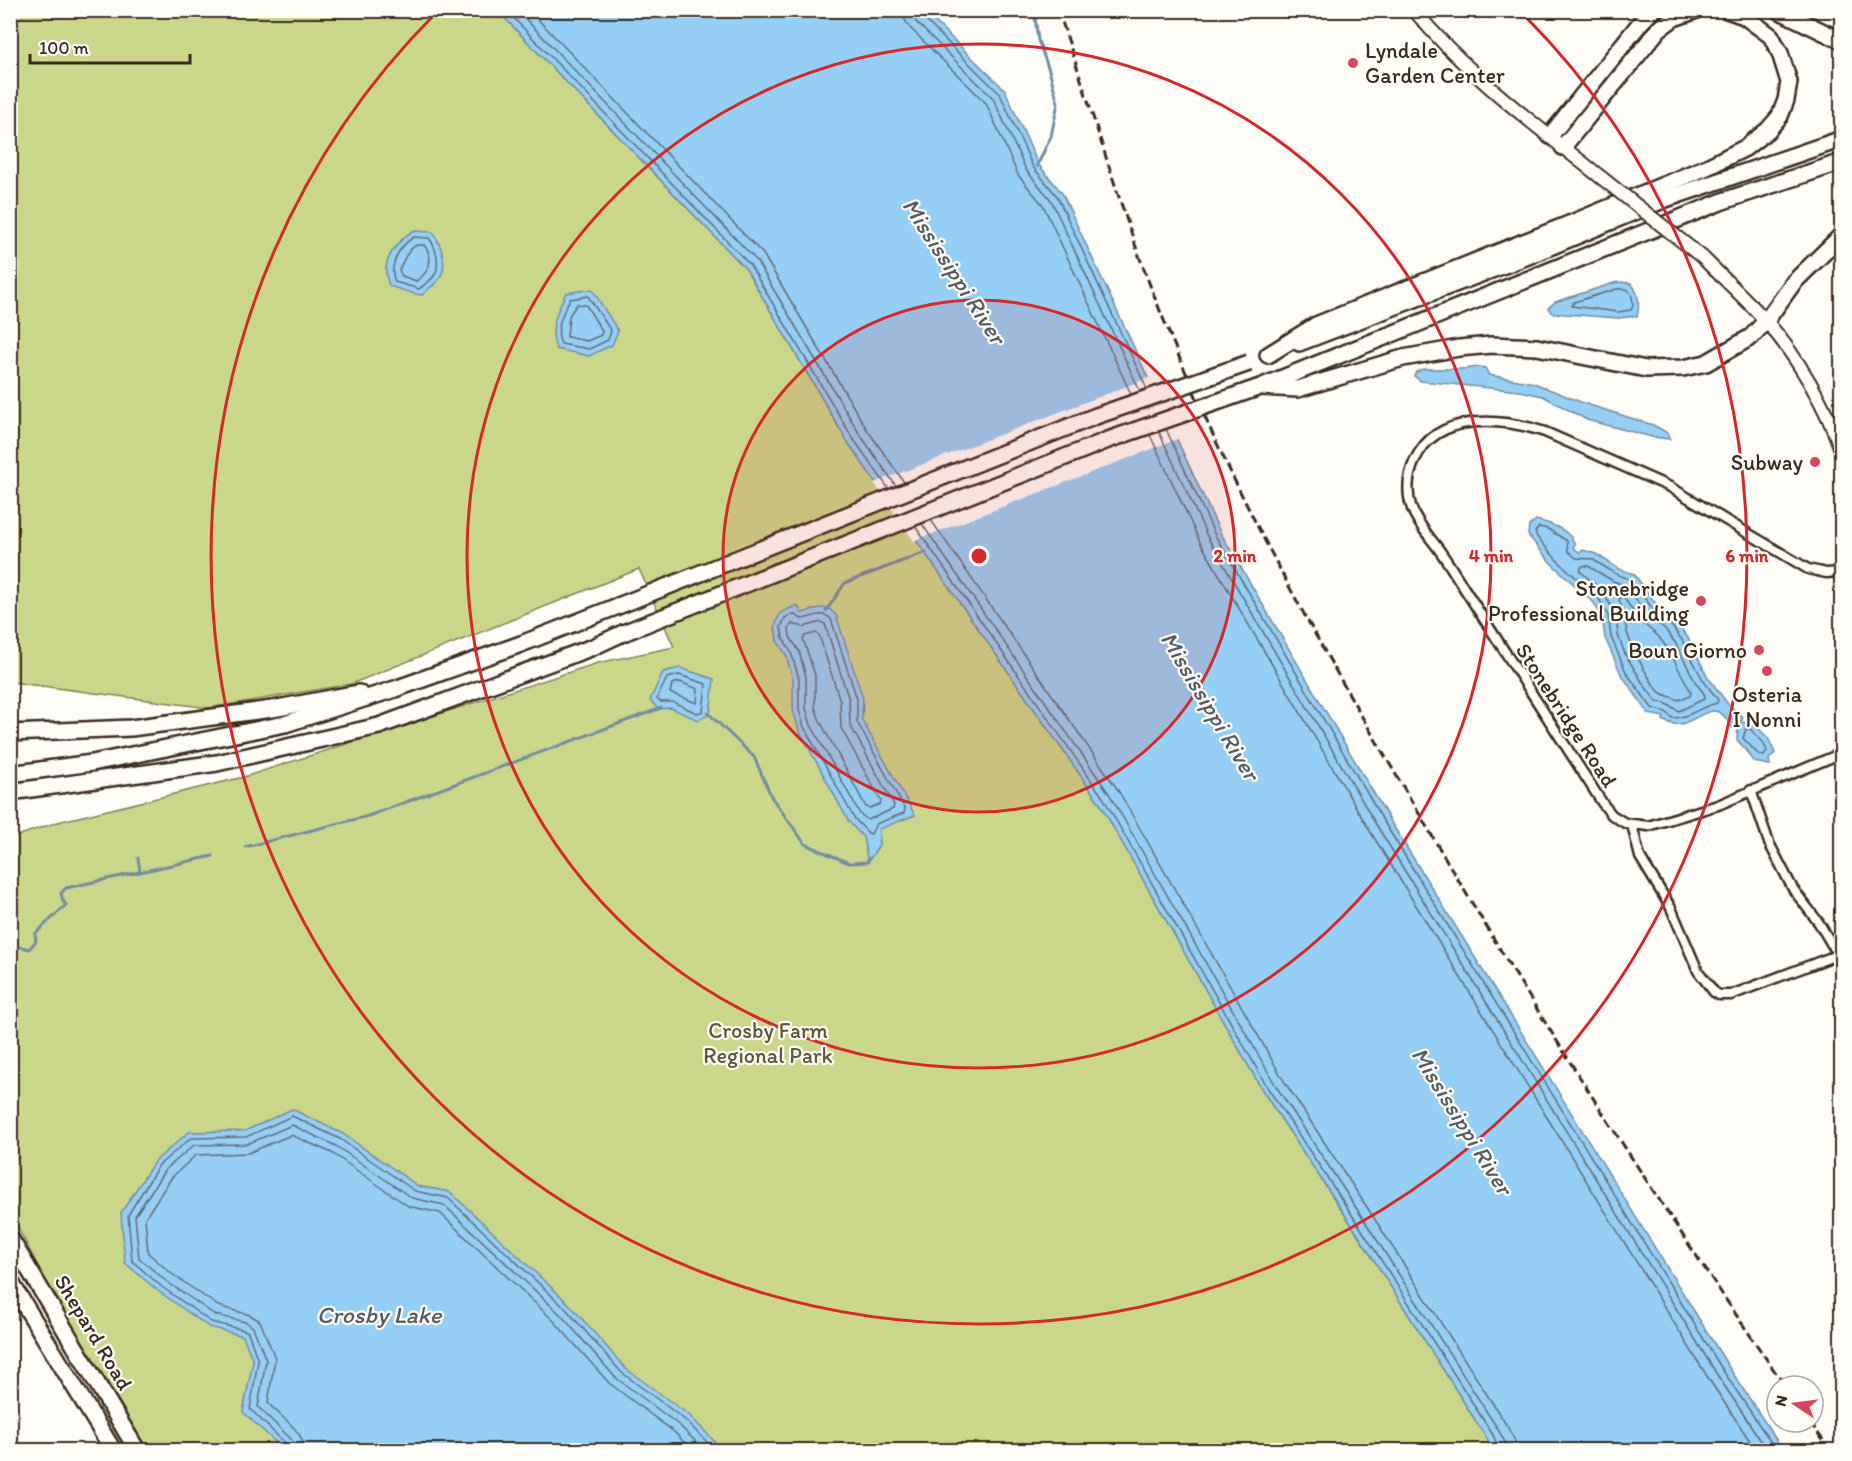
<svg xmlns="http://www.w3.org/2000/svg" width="1852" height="1461" viewBox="0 0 1852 1461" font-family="Itim,sans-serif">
<rect width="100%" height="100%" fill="#fdfcf7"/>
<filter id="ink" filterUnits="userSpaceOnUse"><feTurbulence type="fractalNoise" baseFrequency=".0167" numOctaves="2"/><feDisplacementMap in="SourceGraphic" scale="12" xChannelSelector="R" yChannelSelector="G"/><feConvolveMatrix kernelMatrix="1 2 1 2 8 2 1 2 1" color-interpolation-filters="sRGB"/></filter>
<g filter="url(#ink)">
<path fill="#cad78b" stroke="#828054" stroke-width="1.5" d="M 11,11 L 498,11 L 746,269 L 847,441 L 1099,802 L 1264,1093 L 1355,1230 L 1494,1450 L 140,1450 L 63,1315 L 11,1214 L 11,838 L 58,822 L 244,777 L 598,663 L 674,647 L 639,569 L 351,684 L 209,708 L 11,682 Z"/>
<g fill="#96cff6" stroke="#728da0" stroke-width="1.5">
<path d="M 498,11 L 924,11 L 1005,90 L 1038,164 L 1062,193 L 1220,532 L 1389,819 L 1730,1369 L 1783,1450 L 1494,1450 L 1355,1230 L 1264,1093 L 1099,802 L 847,441 L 746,269 Z"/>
<path d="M 413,231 L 433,232 C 441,245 448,263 440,278 C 436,284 427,290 422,295 L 415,294 L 389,286 C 388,282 386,276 386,271 C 385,256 401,238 413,231 Z"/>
<path d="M 1617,282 L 1631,283 C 1639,293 1640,304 1637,316 L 1618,318 L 1552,313 L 1548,308 L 1555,302 Z"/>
<path d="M 592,289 L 618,331 L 612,345 L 589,356 L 556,349 C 549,329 556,312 566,293 Z"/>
<path d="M 1479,367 L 1485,368 L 1489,375 L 1534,383 L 1583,403 L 1653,425 L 1666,432 L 1670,439 L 1652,437 L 1587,420 L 1543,396 L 1520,391 L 1421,381 L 1414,376 L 1416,372 L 1423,369 L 1464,369 Z"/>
<path d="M 1536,520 C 1550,523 1569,530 1575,544 L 1573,547 L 1580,553 L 1583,550 L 1596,554 L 1619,569 L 1634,574 L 1656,604 L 1675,620 L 1688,638 L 1708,677 L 1727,703 L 1743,717 L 1741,722 L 1745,723 L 1750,720 L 1768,738 L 1775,753 L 1769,759 L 1770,765 L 1754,762 L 1748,752 L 1737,740 L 1738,727 L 1736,726 L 1732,728 C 1711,685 1693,739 1663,720 L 1664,717 L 1649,714 L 1621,674 L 1605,638 L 1602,617 L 1594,603 L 1551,563 L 1528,535 L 1529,526 Z"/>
<path d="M 797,605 L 802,613 L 819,608 L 828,608 L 836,615 L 863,698 L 862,720 L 915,815 L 879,829 L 879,845 L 868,862 L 863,837 L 849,822 L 799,730 L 793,710 L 793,680 L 786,655 L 777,641 L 775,626 L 780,613 Z"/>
<path d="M 680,668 L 714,679 L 710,714 L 698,720 L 671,708 L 658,709 L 650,700 L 663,672 Z"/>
<path d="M 292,1109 L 343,1134 L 418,1186 L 450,1192 L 570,1305 L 625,1368 L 689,1415 L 723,1450 L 284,1450 L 243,1412 L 253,1361 L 243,1336 L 209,1327 L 158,1291 L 125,1263 L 121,1213 L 154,1162 L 189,1132 L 245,1131 Z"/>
</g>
<path fill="#fdfcf7" d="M 1151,377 L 1180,438 L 914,541 L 874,483 Z"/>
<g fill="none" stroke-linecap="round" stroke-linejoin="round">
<g stroke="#5f6c74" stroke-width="1.5">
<path d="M 506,10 L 750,265 L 852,437 L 889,489"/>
<path d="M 517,10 L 756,260 L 859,433 L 896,486"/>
<path d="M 529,10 L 763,254 L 866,428 L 904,482"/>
<path d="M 903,10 L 905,20 L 910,28 L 986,103 L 1018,175 L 1043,205 L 1131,394"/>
<path d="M 912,10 L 916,22 L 993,98 L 1026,170 L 1051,200 L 1140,391"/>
<path d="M 920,10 L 922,17 L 1000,94 L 1033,167 L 1057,196 L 1147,389"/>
<path d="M 414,237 L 429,238 C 436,247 441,265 434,276 C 431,281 423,285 419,289 L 395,282 C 388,265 399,246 414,237 Z"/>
<path d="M 417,245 L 424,245 C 435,258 429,273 416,281 L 402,276 L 399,270 C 403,261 408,249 417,245 Z"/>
<path d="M 1617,289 L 1627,289 C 1632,293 1635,304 1631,310 L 1618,312 L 1572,306 L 1574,302 Z"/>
<path d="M 588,296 L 611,331 L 608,340 L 589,349 L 561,344 C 554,330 563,312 570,299 Z"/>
<path d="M 577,304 L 586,305 L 602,331 L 601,335 L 587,341 L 567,337 L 569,316 Z"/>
<path d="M 1166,429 L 1215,535 L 1384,822 L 1724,1372 L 1776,1450"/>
<path d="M 1159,432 L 1208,538 L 1377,826 L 1718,1376 L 1767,1450"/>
<path d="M 1150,435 L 1200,542 L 1370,831 L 1710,1381 L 1756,1450"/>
<path d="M 931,520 L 1118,790 L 1284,1081 L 1374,1218 L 1507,1426 L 1515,1441 L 1516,1450"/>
<path d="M 922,524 L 1110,795 L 1276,1086 L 1366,1223 L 1499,1431 L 1506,1444 L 1507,1450"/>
<path d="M 915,526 L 1104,799 L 1269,1090 L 1360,1227 L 1493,1435 L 1499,1450"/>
<path d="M 1539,527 L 1548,529 L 1567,541 L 1568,551 L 1576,558 L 1592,559 L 1616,574 L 1631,580 L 1652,608 L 1670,624 L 1682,640 L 1703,680 L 1718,700 L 1717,703 C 1702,706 1689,718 1672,718 L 1666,712 L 1652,708 L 1626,672 L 1611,637 L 1608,615 L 1599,599 L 1556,559 L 1537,537 L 1535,532 Z"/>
<path d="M 1582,566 L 1588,566 L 1613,581 L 1627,586 L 1646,614 L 1665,629 L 1676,644 L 1696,683 L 1705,695 L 1704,699 L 1679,711 L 1665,703 L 1657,702 L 1644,685 L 1625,654 L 1618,635 L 1616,615 L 1611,605 L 1597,586 L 1580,571 Z"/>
<path d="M 1621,597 L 1624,598 L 1639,620 L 1658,636 L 1668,649 L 1691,692 L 1690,696 L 1678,700 C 1673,697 1666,696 1661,693 C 1651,686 1630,644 1627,632 C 1625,621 1624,611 1619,600 Z"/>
<path d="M 793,614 L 802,619 C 813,618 822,610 831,619 L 857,699 L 857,722 L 905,809 L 904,813 L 876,824 L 871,834 L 868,833 L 854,818 L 804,727 L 799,709 L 799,679 L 791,652 L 783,638 L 781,627 L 785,618 Z"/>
<path d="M 821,622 L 825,624 L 849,700 L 850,725 L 894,805 L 893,809 L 868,820 L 860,814 L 811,725 L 806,708 L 806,677 L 799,651 L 790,637 L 789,628 L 792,624 L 804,627 Z"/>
<path d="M 816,633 L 819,635 L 840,701 L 841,728 L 881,801 L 880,804 L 870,808 L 866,807 L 820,721 L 815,707 L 815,675 L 803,639 L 805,636 Z"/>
<path d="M 679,675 L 706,684 L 703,711 L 697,713 L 673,702 L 661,702 L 657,699 L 667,678 Z"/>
<path d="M 680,682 L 698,689 L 697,703 L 670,693 L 672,684 Z"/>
<path d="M 1746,729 L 1750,729 L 1763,742 L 1767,751 L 1764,756 L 1759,755 L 1743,738 Z"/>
<path d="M 288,1450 L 286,1444 L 250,1409 L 258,1361 L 248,1332 L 244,1330 L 211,1322 L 162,1287 L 132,1261 L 128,1215 L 159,1165 L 191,1138 L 246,1137 L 292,1116 L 340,1139 L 415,1191 L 448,1198 L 566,1309 L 621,1372 L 685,1420 L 715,1450"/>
<path d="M 295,1450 L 292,1440 L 258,1407 L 266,1360 L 253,1327 L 246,1322 L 215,1315 L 166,1281 L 139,1258 L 135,1216 L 165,1170 L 194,1145 L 247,1144 L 292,1125 L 336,1146 L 412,1198 L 444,1205 L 561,1315 L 615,1377 L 680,1426 L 704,1450"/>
<path d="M 304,1450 C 304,1430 281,1418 268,1403 L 275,1358 L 260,1321 L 250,1315 L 218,1306 L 172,1274 L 148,1253 L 145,1218 L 172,1177 L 196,1155 L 248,1153 L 291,1135 L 332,1153 L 408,1206 L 440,1213 L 554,1321 L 609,1383 L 674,1432 L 692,1450"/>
</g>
<g stroke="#728da0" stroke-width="3">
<path d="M 1034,10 L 1038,40 L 1049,70 L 1058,103 L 1051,136 L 1037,166"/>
<path d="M 826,611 L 845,583 L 926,552"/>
<path d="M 708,713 L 754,757 L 772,798 L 805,844 L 849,863 L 868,862 L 868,858"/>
<path d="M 245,847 L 368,816 L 661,708"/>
<path d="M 138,858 L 140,872"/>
<path d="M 10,949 L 22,947 L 29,949 L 36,941 L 35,934 L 66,905 L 63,901 L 61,893 L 66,888 L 213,856"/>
</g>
<defs>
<g id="street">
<path d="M 1842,572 L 1826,573 L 1808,569 L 1670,487 L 1545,432 C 1503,418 1437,411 1415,460 C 1408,475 1406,492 1412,509 C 1417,523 1428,535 1437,547 C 1446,559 1454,572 1462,585 C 1509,658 1556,731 1603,804 L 1612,815 L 1625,823 L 1648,826 L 1718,805 L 1842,753"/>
<path d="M 1751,790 L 1769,843 L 1793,889 L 1819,923 L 1838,955"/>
<path d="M 1632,825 L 1640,857 L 1671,908 L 1698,971 L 1714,992 L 1719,995 L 1731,995 L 1842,953"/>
</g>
<g id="secondary">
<path d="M 1414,10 C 1468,76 1537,126 1603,179"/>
<path d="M 1702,257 C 1723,278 1745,298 1765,320 C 1796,354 1828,409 1842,453"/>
</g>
<g id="highway">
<path d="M 1778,10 L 1842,41"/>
<path d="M 1550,136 L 1641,22 L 1653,10"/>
<path d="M 1563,147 L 1659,29 L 1674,18 L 1697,10"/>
<path d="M 1299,343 L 1523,258 L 1663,200 L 1842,139"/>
<path d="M 1268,355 L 1316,325 L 1574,222 L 1707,167 L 1745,148 L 1768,130 L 1780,116 L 1786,100 L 1789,82 L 1780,53 L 1771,36 L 1744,16 L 1727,10"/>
<path d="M 1265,385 L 1723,201 L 1842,162"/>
<path d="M 1260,387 L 1298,389 L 1403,358 L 1459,348 L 1491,345 L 1537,347 L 1646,369 L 1683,368 L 1706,363 L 1751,337 L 1766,321 L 1794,282 L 1842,235"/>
<path d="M 10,733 L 131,728 L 272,709 L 359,693"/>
<path d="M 10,774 L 92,763 L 285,724 L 395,689 L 521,644 L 613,608"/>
<path d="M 10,792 L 217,763 L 379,726 L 593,647 L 623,633"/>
<path d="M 10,1238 L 137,1450"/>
<path d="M 10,1281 L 113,1450"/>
</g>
</defs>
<use href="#street" stroke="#3b2a1e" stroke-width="13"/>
<use href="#secondary" stroke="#3b2a1e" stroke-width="16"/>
<use href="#highway" stroke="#3b2a1e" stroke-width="20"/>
<use href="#street" stroke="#fdfcf7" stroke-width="8"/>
<use href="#secondary" stroke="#fdfcf7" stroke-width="12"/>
<use href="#highway" stroke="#fdfcf7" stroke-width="15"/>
<g stroke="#3b2a1e" stroke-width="3" stroke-dasharray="9 4.5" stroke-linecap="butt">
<path d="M 1058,10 C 1087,95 1112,180 1142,264 C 1162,318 1185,371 1208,424 C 1270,560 1345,689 1421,817 C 1535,1012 1657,1201 1785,1386"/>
<path d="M 1810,1422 L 1830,1450"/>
</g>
<defs>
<path id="secondary-bridge" d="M 1603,179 L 1702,257"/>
<g id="highway-bridge">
<path d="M 613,608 L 1096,416 L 1249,363"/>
<path d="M 623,633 L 1108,440 L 1260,387"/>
</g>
</defs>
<use href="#secondary-bridge" stroke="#3b2a1e" stroke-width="16" stroke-linecap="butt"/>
<use href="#highway-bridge" stroke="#3b2a1e" stroke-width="20" stroke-linecap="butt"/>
<use href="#secondary-bridge" stroke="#fdfcf7" stroke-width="12"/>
<use href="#highway-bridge" stroke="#fdfcf7" stroke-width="15"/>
</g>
</g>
<circle cx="979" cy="556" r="256" fill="#d62828" fill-opacity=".12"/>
<g fill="none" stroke="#d62828" stroke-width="3">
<circle cx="979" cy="556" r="256"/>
<circle cx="979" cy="556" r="512"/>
<path d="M1522 13A768 768 0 1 1 436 13"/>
</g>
<g fill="#d1495b" stroke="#fdfcf7" stroke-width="2">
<circle cx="1353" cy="63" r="6"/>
<circle cx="1815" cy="462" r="6"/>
<circle cx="1701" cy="601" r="6"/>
<circle cx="1759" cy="650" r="6"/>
<circle cx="1767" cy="671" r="6"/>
</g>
<g text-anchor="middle" stroke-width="4.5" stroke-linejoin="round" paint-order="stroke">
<g font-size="22" fill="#3b2a1e" stroke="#fdfcf7" text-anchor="end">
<text x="1365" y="58" text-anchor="start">Lyndale<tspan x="1365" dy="25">Garden Center</tspan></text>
<text x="1803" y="470">Subway</text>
<text x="1689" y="596">Stonebridge<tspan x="1689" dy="25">Professional Building</tspan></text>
<text x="1747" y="658">Boun Giorno</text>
<text x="1767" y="702" text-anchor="middle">Osteria<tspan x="1767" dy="25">I Nonni</tspan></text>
</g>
<g font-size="22" fill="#3b2a1e" stroke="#fdfcf7">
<text transform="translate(1567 715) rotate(57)" y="8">Stonebridge Road</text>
<text transform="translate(94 1332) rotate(59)" y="8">Shepard Road</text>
</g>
<g font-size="22" fill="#5f5539" stroke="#fdfcf7">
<text x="768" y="1038">Crosby Farm<tspan x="768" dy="25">Regional Park</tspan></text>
</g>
<g font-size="24" font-style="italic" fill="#565c5f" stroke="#fdfcf7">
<text transform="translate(954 271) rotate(57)" y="8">Mississippi River</text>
<text transform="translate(1210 706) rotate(59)" y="8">Mississippi River</text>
<text transform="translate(1462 1121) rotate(58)" y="8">Mississippi River</text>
<text x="379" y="1323">Crosby Lake</text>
</g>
</g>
<circle cx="979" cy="556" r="9" fill="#d62828" stroke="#fdfcf7" stroke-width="3"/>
<g font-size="18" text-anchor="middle" font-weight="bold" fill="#d62828" stroke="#fdfcf7" stroke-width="4.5" stroke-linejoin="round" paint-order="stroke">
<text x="1235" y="562">2 min</text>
<text x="1491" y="562">4 min</text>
<text x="1747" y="562">6 min</text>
</g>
<rect width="1852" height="1461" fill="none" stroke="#fdfcf7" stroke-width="36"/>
<rect x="18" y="18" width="1816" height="1425" fill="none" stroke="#3b2a1e" stroke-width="2" filter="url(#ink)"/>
<g transform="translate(1795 1404) rotate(283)"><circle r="28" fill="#fdfcf7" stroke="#afa8a0" stroke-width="1.5"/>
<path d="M0-4.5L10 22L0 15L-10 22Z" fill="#d1495b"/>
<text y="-9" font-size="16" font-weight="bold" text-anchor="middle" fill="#3b2a1e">N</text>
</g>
<path d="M30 54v9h160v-9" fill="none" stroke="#3b2a1e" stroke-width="3"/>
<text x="39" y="54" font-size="18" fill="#3b2a1e" stroke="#fdfcf7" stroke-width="4.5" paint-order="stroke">100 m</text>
</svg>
